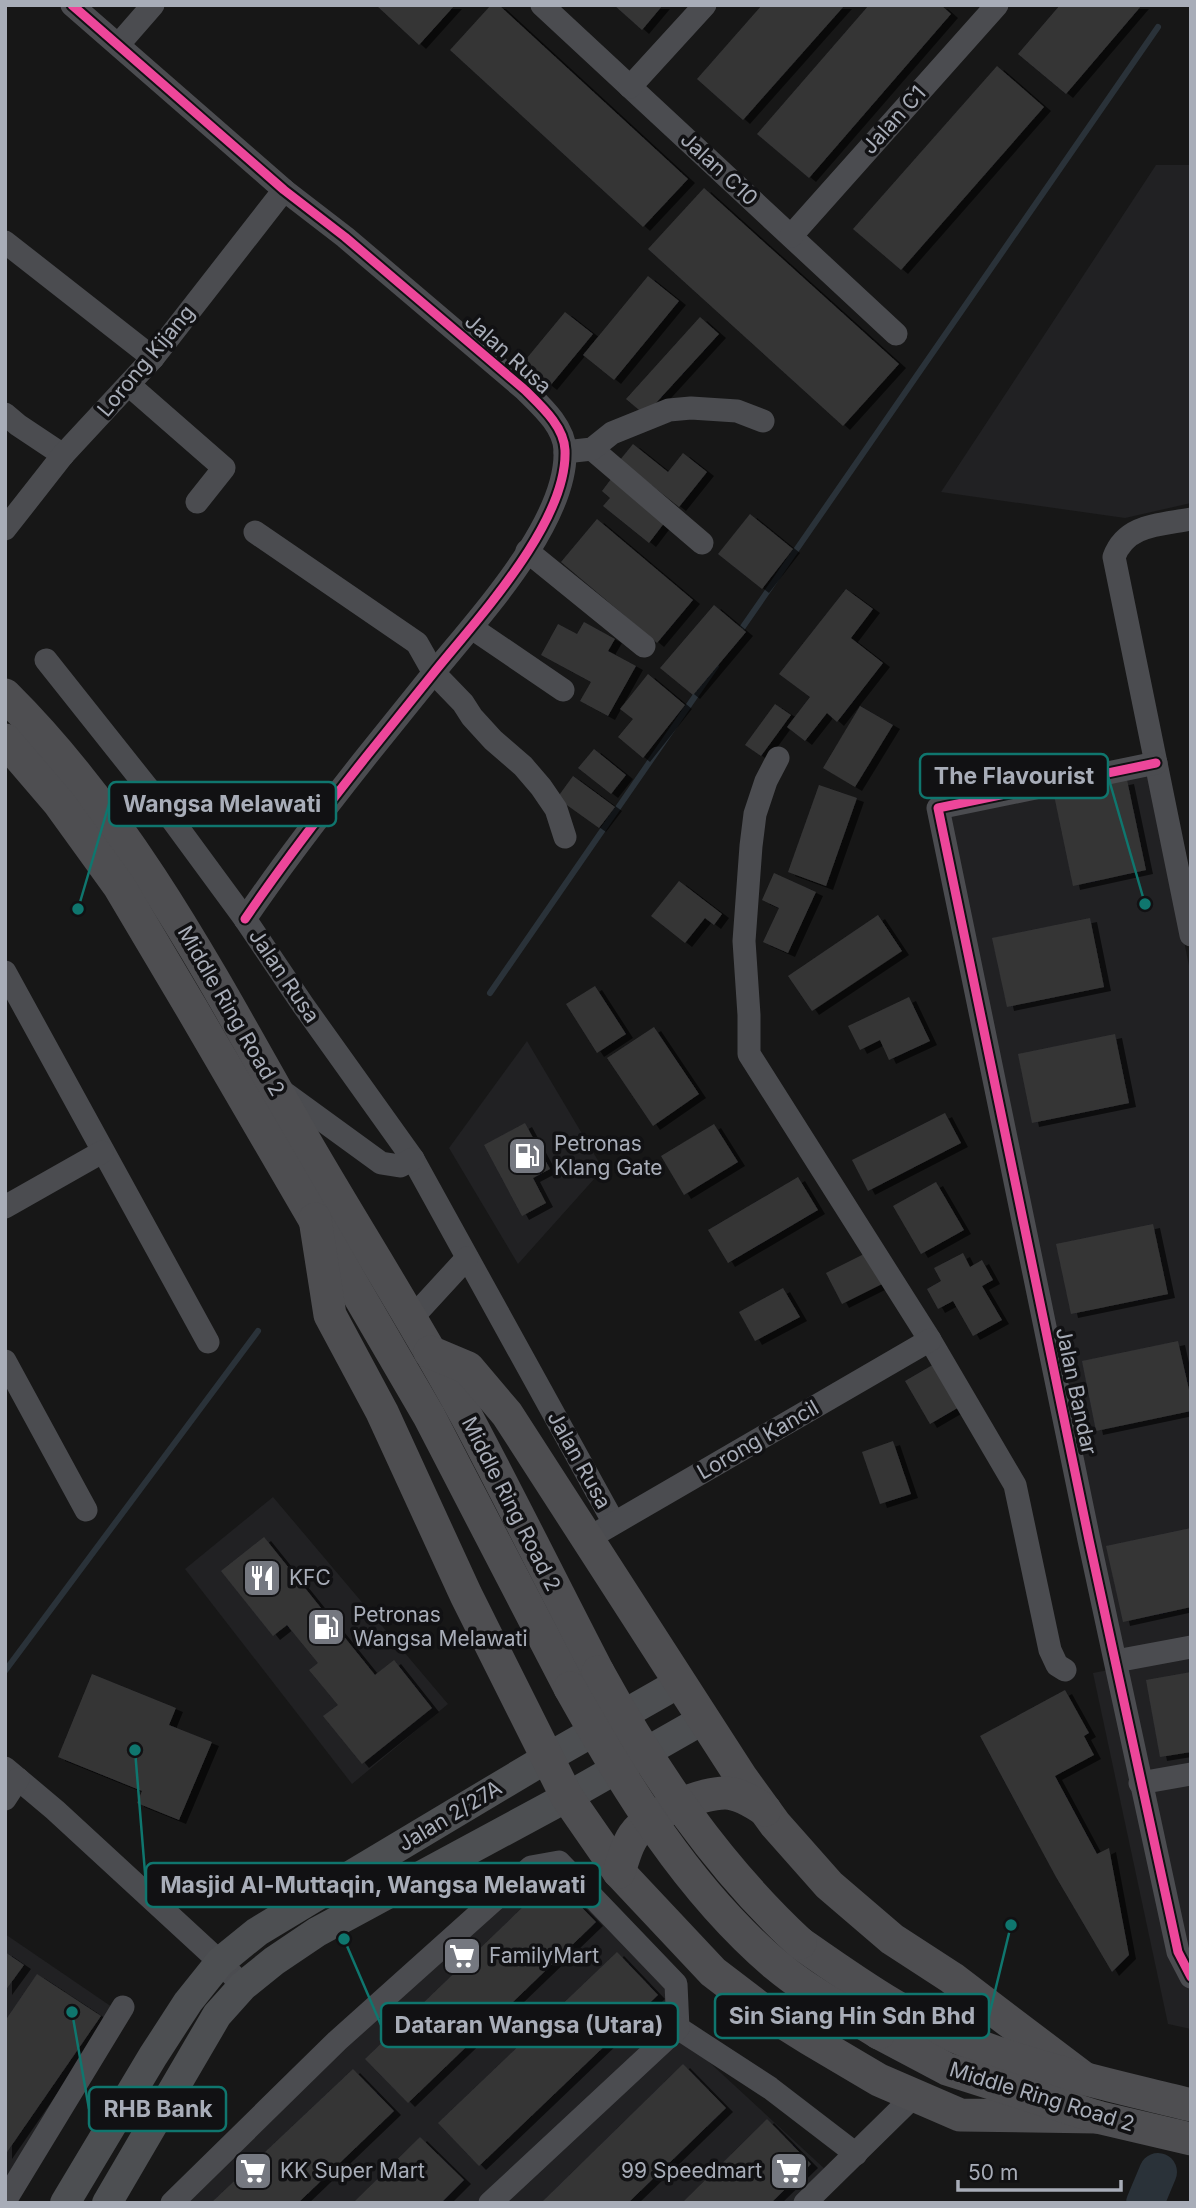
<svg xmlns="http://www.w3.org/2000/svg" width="1196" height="2208" viewBox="0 0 1196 2208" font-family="Inter,sans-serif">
<defs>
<filter id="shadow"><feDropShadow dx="7" dy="4" stdDeviation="0" flood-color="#0009"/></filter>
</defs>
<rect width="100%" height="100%" fill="#171717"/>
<g fill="#212123">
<path d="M 1156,165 L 1191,165 L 1191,503 L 1125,518 L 941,492 Z"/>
<path d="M 1149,772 L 1191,975 L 1191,1638 L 1123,1651 L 947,815 Z"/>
<path d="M 527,1041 L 603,1169 L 518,1264 L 449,1148 Z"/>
<path d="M 273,1497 L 448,1704 L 352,1784 L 185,1569 Z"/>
<path d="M 1191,1654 L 1191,2029 L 1168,2024 L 1093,1673 Z"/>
<path d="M 557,1872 L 668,1987 L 670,2026 L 827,2171 L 794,2203 L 183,2203 L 356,2037 L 536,1876 Z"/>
<path d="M 5,1934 L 112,2007 L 5,2184 Z"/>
</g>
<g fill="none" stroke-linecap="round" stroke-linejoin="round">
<g stroke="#2a3239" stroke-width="6">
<path d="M 738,634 L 1158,27"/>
<path d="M 490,993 L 716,666"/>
<path d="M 5,1671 L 258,1331"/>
</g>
<path stroke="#2a3239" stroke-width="38" d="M 1145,2203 L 1158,2172"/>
</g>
<g fill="#353536" filter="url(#shadow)">
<path d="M 376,5 L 455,5 L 419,45 Z"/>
<path d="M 491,5 L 499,5 L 688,179 L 643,227 L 450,50 Z"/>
<path d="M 614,5 L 663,5 L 642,30 Z"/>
<path d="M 762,5 L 845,5 L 743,120 L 697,79 Z"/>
<path d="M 869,5 L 941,5 L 951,14 L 809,178 L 757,134 Z"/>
<path d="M 1060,5 L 1142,5 L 1066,94 L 1018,54 Z"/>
<path d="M 997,66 L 1044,107 L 901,270 L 853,229 Z"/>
<path d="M 704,188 L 899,364 L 843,426 L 648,249 Z"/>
<path d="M 648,276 L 679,301 L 614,380 L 583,355 Z"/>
<path d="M 565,312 L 593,334 L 550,386 L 522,364 Z"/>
<path d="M 700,317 L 719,334 L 645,415 L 626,399 Z"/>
<path d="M 633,444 L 668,472 L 683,453 L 707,472 L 679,507 L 620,460 Z"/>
<path d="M 611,479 L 665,522 L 649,543 L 603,506 L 610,498 L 602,491 Z"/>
<path d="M 750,514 L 793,549 L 762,589 L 718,554 Z"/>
<path d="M 597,519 L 693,600 L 657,643 L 561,562 Z"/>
<path d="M 846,589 L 873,609 L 851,638 L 883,663 L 837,722 L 827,713 L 805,741 L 787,727 L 810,697 L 779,674 Z"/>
<path d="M 714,605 L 746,632 L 693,695 L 660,668 Z"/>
<path d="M 584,622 L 615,639 L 608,651 L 636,666 L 608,716 L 580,701 L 591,682 L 541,655 L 558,624 L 577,634 Z"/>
<path d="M 648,674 L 685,705 L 643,758 L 618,737 L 633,719 L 620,709 Z"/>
<path d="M 775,704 L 791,715 L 761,756 L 745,745 Z"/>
<path d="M 860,706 L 893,725 L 855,787 L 823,768 Z"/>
<path d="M 594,749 L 626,775 L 611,794 L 578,768 Z"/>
<path d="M 573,776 L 615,807 L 599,828 L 557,798 Z"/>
<path d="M 1127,780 L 1146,870 L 1073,886 L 1054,795 Z"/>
<path d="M 819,785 L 857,798 L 826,886 L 788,872 Z"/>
<path d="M 774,873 L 816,892 L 788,953 L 763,942 L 779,908 L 762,900 Z"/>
<path d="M 679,881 L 722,914 L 714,925 L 705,918 L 685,943 L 651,916 Z"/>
<path d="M 878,915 L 902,951 L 812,1011 L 788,976 Z"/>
<path d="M 1090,918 L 1104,987 L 1007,1007 L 992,938 Z"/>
<path d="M 595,986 L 626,1034 L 597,1053 L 566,1004 Z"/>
<path d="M 909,997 L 930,1041 L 889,1060 L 880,1040 L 860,1050 L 848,1026 Z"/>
<path d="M 654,1027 L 699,1094 L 653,1126 L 607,1058 Z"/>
<path d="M 1115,1034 L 1129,1103 L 1032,1123 L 1018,1054 Z"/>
<path d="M 945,1113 L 961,1143 L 868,1191 L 852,1160 Z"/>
<path d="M 525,1123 L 550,1169 L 533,1178 L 546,1203 L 522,1216 L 484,1145 Z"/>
<path d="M 714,1124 L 738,1162 L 684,1195 L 661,1156 Z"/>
<path d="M 798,1177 L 818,1210 L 728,1263 L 708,1230 Z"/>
<path d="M 936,1182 L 964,1230 L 921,1254 L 893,1206 Z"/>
<path d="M 1153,1224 L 1168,1294 L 1071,1314 L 1056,1244 Z"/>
<path d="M 868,1252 L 884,1283 L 842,1304 L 826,1273 Z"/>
<path d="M 963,1253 L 970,1267 L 982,1260 L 993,1280 L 982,1286 L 1002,1320 L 973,1336 L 953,1301 L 938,1309 L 927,1289 L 941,1281 L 934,1268 Z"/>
<path d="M 783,1288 L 800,1317 L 755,1341 L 739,1312 Z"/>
<path d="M 1178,1341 L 1191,1399 L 1191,1411 L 1096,1431 L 1082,1361 Z"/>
<path d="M 936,1363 L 961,1406 L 930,1424 L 905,1381 Z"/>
<path d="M 893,1441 L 911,1494 L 880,1504 L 862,1452 Z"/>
<path d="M 1191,1528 L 1191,1607 L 1123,1622 L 1106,1546 Z"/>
<path d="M 264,1537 L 375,1675 L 394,1660 L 432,1708 L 362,1764 L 323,1716 L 338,1705 L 309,1670 L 318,1663 L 287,1625 L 273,1636 L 221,1571 Z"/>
<path d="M 1191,1672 L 1191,1752 L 1160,1757 L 1146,1680 Z"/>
<path d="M 92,1674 L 176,1708 L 169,1725 L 212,1742 L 179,1820 L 137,1803 L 142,1791 L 58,1757 Z"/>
<path d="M 1065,1690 L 1089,1733 L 1084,1736 L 1094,1755 L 1055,1776 L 1097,1854 L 1109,1848 L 1129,1955 L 1112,1972 L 1056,1877 L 980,1736 Z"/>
<path d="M 553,1878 L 596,1922 L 408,2103 L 365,2059 Z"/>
<path d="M 5,1952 L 24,1965 L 5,1991 Z"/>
<path d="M 617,1952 L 658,1995 L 479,2166 L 438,2123 Z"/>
<path d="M 37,1974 L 101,2016 L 5,2155 L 5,2021 Z"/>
<path d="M 683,2064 L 726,2108 L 628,2203 L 541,2203 Z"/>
<path d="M 353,2069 L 394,2111 L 298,2203 L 211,2203 Z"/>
<path d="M 767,2119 L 811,2164 L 771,2203 L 682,2203 Z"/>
<path d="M 420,2137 L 464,2180 L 441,2203 L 353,2203 Z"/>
</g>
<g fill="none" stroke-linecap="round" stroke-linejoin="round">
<g stroke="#4b4c50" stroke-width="23">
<path d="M 72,5 L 284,190 L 345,237 L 525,390 C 541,406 564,426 565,450 C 568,523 476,620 432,675 C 410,702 388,730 366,757 C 324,810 283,863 245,919"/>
<path d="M 542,5 L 896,334"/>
<path d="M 119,44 L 153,5"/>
<path d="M 630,87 L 705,5"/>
<path d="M 791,236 L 997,5"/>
<path d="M 5,242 L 153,358"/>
<path d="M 129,385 L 224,468 L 197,502"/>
<path d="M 5,414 L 18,425 L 63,455"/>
<path d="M 592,449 L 702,543"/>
<path d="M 565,452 L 592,449 L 612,433 L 669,410 L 691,408 L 737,411 L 763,421"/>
<path d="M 1191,519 C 1160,525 1126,524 1114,557 L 1191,935"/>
<path d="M 5,529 L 63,455 L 153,358 L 284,190"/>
<path d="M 255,532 L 417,643 L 434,673 L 463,703 L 472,717 L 493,740 L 523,766 L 541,787 L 556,809 L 565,837"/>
<path d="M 527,551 L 644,646"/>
<path d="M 472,628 L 563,690"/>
<path d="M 46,660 L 162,806 L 245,919 L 303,1005 L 413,1159 L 614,1523"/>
<path d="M 778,758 L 766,781 L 755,814 L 751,846 L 744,941 L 749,1015 L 749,1054 L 930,1340 L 1015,1485 L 1050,1650 L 1057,1665 L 1065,1670"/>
<path d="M 1156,763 L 938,808 L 1089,1540 L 1178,1952 L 1191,1977"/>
<path d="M 5,972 L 208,1342"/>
<path d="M 282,1091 L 381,1163 L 400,1166 L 413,1159"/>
<path d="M 5,1207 L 102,1152"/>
<path d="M 411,1319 L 467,1258"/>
<path d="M 5,1361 L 86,1510"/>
<path d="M 601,1531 L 930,1340"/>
<path d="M 1116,1661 L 1191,1647"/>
<path d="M 5,1768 L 55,1810 L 220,1962 L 243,1986"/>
<path d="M 1140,1783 L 1191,1774"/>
<path d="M 5,1799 L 18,1779"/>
<path d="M 678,2028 L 770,2088 L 856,2154"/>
<path d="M 5,2201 L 123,2007"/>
<path d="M 172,2203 L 337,2041 L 531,1867 L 559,1862 L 676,1984 L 678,2028"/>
<path d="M 490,2203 L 678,2028"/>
<path d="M 805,2203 L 915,2095"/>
</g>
<g stroke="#4d4f52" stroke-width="30">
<path d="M 65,2203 L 153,2056 L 188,2002 L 220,1962 L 257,1932 L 358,1871 L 547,1758 L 679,1683"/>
<path d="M 107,2203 L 217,2015 L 243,1986 L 274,1961 L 317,1932 L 567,1797 L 704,1719"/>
</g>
<g stroke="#4e4e51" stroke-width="33">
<path d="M 5,695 C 134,823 217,987 306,1143 C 360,1236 418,1326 469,1421 C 513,1504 555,1589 598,1672"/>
<path d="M 5,740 L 59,803 L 119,886 L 192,1009 L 429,1416 L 570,1688"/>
<path d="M 315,1219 L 330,1315 L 382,1412 L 466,1595 L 567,1797 L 619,1872 L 713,1972 L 760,2008 L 808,2038 L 879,2080 L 960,2115 L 1097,2117"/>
<path d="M 430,1352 L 468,1368 L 507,1414 L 741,1777 L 775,1824 L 829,1885 L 892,1939 L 952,1978 L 1085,2079"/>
<path d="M 619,1872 C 624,1857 628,1839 640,1828 C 655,1812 703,1793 725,1793 C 739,1793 753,1802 765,1810"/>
<path d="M 800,1943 C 830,1964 861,1986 893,2005 C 982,2059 1091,2080 1191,2105"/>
<path d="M 879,2033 L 947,2069 L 1097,2117 L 1191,2139"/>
</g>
<g stroke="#4e4e51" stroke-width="33">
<path d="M 598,1672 C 653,1772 716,1865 800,1943"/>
<path d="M 570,1688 C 626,1788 688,1890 776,1965 C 807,1991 844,2011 879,2033"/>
</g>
<defs>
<g id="cycleway">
<path d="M 72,5 L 284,190 L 345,237 L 525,390 C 541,406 564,426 565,450 C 568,523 476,620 432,675 C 410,702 388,730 366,757 C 324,810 283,863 245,919"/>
<path d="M 1156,763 L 938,808 L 1089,1540 L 1178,1952 L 1191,1977"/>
</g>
</defs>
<use href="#cycleway" stroke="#111113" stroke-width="13"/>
<use href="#cycleway" stroke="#ed469a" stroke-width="9"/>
</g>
<defs>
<symbol id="fuel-square" viewBox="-11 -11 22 22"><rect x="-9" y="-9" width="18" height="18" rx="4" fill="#757880" stroke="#111113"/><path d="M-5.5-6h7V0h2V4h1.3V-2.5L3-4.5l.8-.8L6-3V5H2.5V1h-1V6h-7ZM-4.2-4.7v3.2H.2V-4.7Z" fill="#fff"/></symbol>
<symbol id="restaurant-square" viewBox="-11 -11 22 22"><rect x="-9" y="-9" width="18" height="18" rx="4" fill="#757880" stroke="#111113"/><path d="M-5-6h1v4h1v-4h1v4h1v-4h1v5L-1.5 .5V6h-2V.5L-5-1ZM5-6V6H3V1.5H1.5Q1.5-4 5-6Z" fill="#fff"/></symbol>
<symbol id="supermarket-square" viewBox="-11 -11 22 22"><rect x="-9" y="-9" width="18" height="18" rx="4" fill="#757880" stroke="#111113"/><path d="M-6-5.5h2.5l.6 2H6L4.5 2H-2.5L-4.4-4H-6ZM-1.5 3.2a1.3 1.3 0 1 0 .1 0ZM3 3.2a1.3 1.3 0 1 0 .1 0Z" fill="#fff"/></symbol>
</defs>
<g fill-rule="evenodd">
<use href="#fuel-square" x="505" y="1134" width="44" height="44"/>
<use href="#restaurant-square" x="240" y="1556" width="44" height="44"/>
<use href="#fuel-square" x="304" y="1605" width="44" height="44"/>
<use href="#supermarket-square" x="440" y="1934" width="44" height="44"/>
<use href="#supermarket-square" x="231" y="2149" width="44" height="44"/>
<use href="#supermarket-square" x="767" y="2149" width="44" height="44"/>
</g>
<g text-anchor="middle" stroke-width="7" stroke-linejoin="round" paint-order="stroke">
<g font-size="21" fill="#a8adb8" stroke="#111113">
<text transform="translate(894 120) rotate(-48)" y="7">Jalan C1</text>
<text transform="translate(719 169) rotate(43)" y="7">Jalan C10</text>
<text transform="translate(508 354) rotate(42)" y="7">Jalan Rusa</text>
<text transform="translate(146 361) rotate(-50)" y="7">Lorong Kijang</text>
<text transform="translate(284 976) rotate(56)" y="7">Jalan Rusa</text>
<text transform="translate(231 1011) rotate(60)" y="7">Middle Ring Road 2</text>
<text transform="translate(1076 1391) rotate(78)" y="7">Jalan Bandar</text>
<text transform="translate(758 1440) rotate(-30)" y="7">Lorong Kancil</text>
<text transform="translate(579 1460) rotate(61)" y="7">Jalan Rusa</text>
<text transform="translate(511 1504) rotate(63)" y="7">Middle Ring Road 2</text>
<text transform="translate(450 1816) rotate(-31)" y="7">Jalan 2/27A</text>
<text transform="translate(1042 2097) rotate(17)" y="7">Middle Ring Road 2</text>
</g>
<g font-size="21" fill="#a8adb8" stroke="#111113" text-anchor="start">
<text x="554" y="1151">Petronas<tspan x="554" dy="24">Klang Gate</tspan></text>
<text x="289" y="1585">KFC</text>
<text x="353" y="1622">Petronas<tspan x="353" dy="24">Wangsa Melawati</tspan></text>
<text x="489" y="1963">FamilyMart</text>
<text x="280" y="2178">KK Super Mart</text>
<text x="762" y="2178" text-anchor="end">99 Speedmart</text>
</g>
</g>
<path fill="none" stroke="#0f766e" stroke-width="2.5" d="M1145 904L1108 776M78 909L109 804M135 1750L146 1885M1011 1925L989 2016M344 1939L381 2025M72 2012L89 2109"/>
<g fill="#0f766e" stroke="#111113" stroke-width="2.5">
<circle cx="1145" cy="904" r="7"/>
<circle cx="78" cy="909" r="7"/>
<circle cx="135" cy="1750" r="7"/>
<circle cx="1011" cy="1925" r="7"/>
<circle cx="344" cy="1939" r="7"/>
<circle cx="72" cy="2012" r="7"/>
</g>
<g fill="#111113" stroke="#0f766e" stroke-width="2.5">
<rect x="920" y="754" width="188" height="44" rx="7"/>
<rect x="109" y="782" width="227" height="44" rx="7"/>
<rect x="146" y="1863" width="454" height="44" rx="7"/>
<rect x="715" y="1994" width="274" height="44" rx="7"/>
<rect x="381" y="2003" width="297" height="44" rx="7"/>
<rect x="89" y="2087" width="137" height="44" rx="7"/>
</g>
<g font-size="23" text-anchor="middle" font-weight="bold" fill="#a8adb8">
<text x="1014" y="784">The Flavourist</text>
<text x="222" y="812">Wangsa Melawati</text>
<text x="373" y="1893">Masjid Al-Muttaqin, Wangsa Melawati</text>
<text x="852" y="2024">Sin Siang Hin Sdn Bhd</text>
<text x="529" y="2033">Dataran Wangsa (Utara)</text>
<text x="158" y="2117">RHB Bank</text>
</g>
<rect width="1196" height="2208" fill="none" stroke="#a8adb8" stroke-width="14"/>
<path d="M958 2180v10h163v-10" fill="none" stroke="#a8adb8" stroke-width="3.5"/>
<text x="968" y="2180" font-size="21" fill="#a8adb8" stroke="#111113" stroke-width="5" paint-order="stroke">50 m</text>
</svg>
